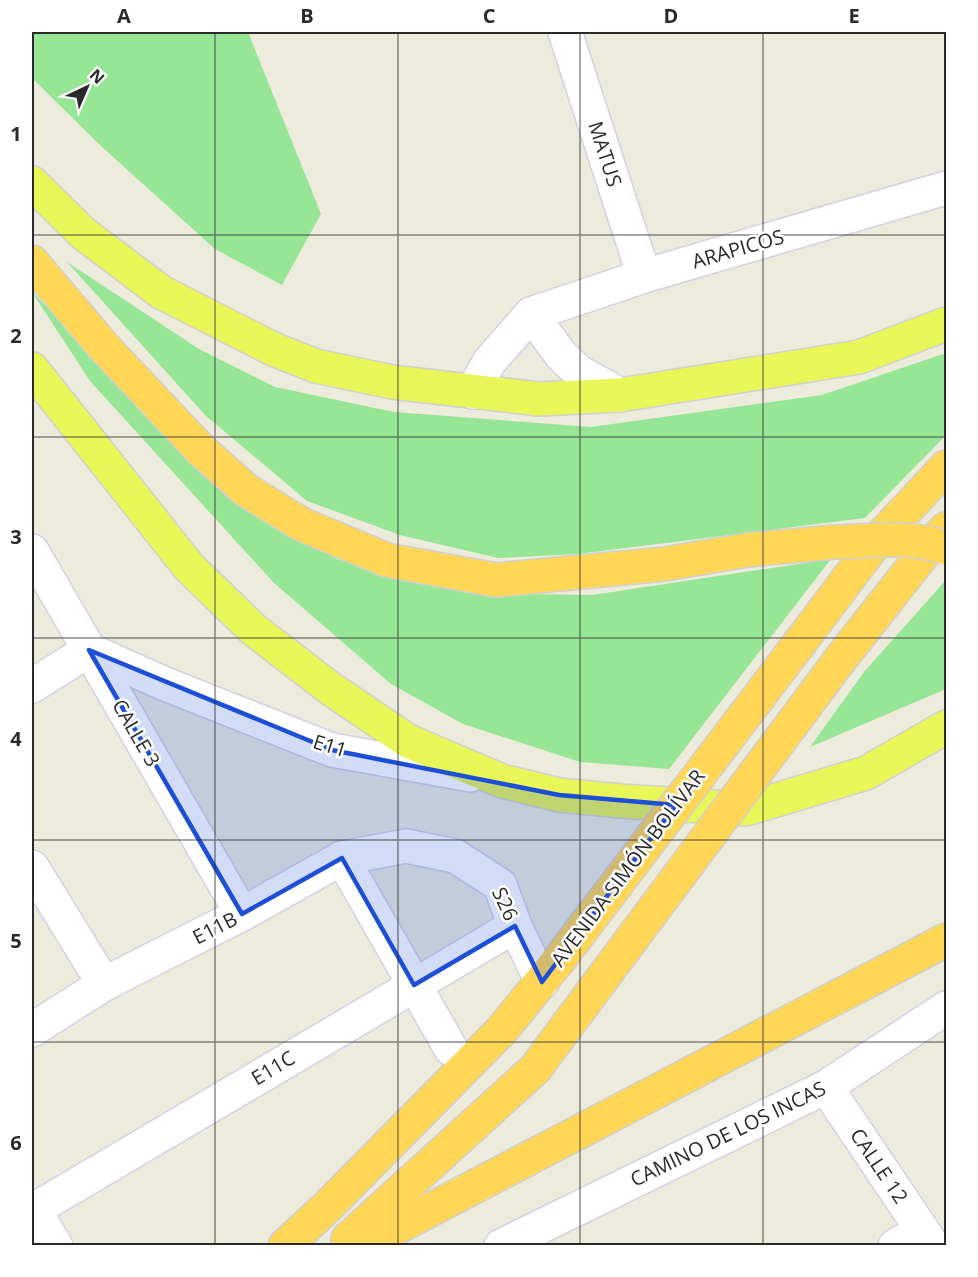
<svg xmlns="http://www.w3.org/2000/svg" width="978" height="1277" viewBox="0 0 978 1277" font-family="'Open Sans',sans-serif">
<rect width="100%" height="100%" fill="#edebdc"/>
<g fill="#97e696">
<path d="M 32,32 L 248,32 L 321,214 L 282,285 L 215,249 L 102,147 L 32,78 Z"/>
<path d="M 67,262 L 199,349 L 275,387 L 394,412 L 591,427 L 822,395 L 946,353 L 946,435 L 865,518 L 578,554 L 498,558 L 400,535 L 307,501 L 205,415 Z"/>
<path d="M 32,292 L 241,504 L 337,559 L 467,593 L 592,595 L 831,559 L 669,769 L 580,762 L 463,724 L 391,684 L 274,583 L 90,381 Z"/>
<path d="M 946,580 L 946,689 L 810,747 L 864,672 Z"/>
</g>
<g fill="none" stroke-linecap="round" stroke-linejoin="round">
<defs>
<g id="minor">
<path d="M 565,32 L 644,276"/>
<path d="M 531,314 L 561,355 L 579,372 L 620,395"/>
<path d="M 472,392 L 490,361 L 531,314 L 644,276 L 946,188"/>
<path d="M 32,551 L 242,914"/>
<path d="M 32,686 L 89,650 L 165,684 L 332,750 L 471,775"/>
<path d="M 342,858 L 451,1049"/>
<path d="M 32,867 L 104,984"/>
<path d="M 32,1030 L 104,984 L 242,914 L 342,858 L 406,846 L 455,856 L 500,885 L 515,926 L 542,982"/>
<path d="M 826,1087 L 933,1246"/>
<path d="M 32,1206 L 56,1246"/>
<path d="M 32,1211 L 515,926"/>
<path d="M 501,1246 L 826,1087 L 946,1008"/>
<path d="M 895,1246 L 922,1230"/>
</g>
<g id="major">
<path d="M 32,183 L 84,234 L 161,292 L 273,349 L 316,366 L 392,382 L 539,399 L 620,395 L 859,357 L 946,324"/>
<path d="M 32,369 L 189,567 L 253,629 L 331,689 L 408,741 L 502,781 L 559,795 L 621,801 L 746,809 L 866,773 L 946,727"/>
</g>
<g id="highway">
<path d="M 32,262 L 104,347 L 201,450 L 246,490 L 301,524 L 387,560 L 496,580 L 665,564 L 747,550 L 834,542"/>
<path d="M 805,636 L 875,543 L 946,467"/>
<path d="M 842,657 L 924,553 L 946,529"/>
<path d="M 348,1239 L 535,1069 L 593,991"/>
<path d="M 285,1246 L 328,1206 L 501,1031 L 558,961"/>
<path d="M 361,1246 L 946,940"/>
</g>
</defs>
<use href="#minor" stroke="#d3d1e4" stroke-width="36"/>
<use href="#major" stroke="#d0d0d0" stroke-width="36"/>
<use href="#highway" stroke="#d0d0d0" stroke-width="36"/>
<use href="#minor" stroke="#fff" stroke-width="33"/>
<use href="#major" stroke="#e8f658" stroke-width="33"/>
<use href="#highway" stroke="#ffd655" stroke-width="33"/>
<defs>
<g id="highway-bridge">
<path d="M 834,542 C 871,541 911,535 946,548"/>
<path d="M 558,961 L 805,636"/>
<path d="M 593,991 L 842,657"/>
</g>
</defs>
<use href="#highway-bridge" stroke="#d0d0d0" stroke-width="36" stroke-linecap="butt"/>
<use href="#highway-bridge" stroke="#ffd655" stroke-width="33"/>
</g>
<path fill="#1d4ed8" fill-opacity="0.2" stroke="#1d4ed8" stroke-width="4.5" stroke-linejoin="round" d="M 89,650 L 332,750 L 559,795 L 676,805 L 542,982 L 515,926 L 414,985 L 342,858 L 242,914 Z"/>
<path fill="none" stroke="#2a2a2a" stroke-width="1.5" stroke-opacity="0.55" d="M 215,32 L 215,1246M 398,32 L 398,1246M 580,32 L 580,1246M 763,32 L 763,1246M 32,235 L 946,235M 32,437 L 946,437M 32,638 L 946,638M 32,840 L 946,840M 32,1042 L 946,1042"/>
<g text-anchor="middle" stroke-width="5" stroke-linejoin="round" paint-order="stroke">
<g font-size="20" fill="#2a2a2a" stroke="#fff">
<text transform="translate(605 154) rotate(72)" y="7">MATUS</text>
<text transform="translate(738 249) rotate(-16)" y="7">ARAPICOS</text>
<text transform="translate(136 733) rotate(60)" y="7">CALLE 3</text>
<text transform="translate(330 746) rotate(17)" y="7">E11</text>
<text transform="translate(628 868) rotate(-53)" y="7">AVENIDA SIMÓN BOLÍVAR</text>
<text transform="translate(505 904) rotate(65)" y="7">S26</text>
<text transform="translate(215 928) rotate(-27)" y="7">E11B</text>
<text transform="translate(273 1068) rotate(-31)" y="7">E11C</text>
<text transform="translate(728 1134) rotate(-26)" y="7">CAMINO DE LOS INCAS</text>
<text transform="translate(879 1166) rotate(56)" y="7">CALLE 12</text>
</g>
</g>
<rect width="978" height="1277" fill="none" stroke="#ffffff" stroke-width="66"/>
<g transform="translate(87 87) rotate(44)" stroke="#ffffff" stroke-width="4.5" paint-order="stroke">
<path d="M0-4.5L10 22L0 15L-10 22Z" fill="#2a2a2a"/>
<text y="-9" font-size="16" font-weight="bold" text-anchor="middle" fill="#2a2a2a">N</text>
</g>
<rect x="33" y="33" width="912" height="1211" fill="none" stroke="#2a2a2a" stroke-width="2"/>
<g font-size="20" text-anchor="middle" font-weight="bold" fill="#2a2a2a">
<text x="124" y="23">A</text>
<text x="307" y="23">B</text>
<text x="489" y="23">C</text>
<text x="671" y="23">D</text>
<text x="854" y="23">E</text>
<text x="16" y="141">1</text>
<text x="16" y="343">2</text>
<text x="16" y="544">3</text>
<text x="16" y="746">4</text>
<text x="16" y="948">5</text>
<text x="16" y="1150">6</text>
</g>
</svg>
